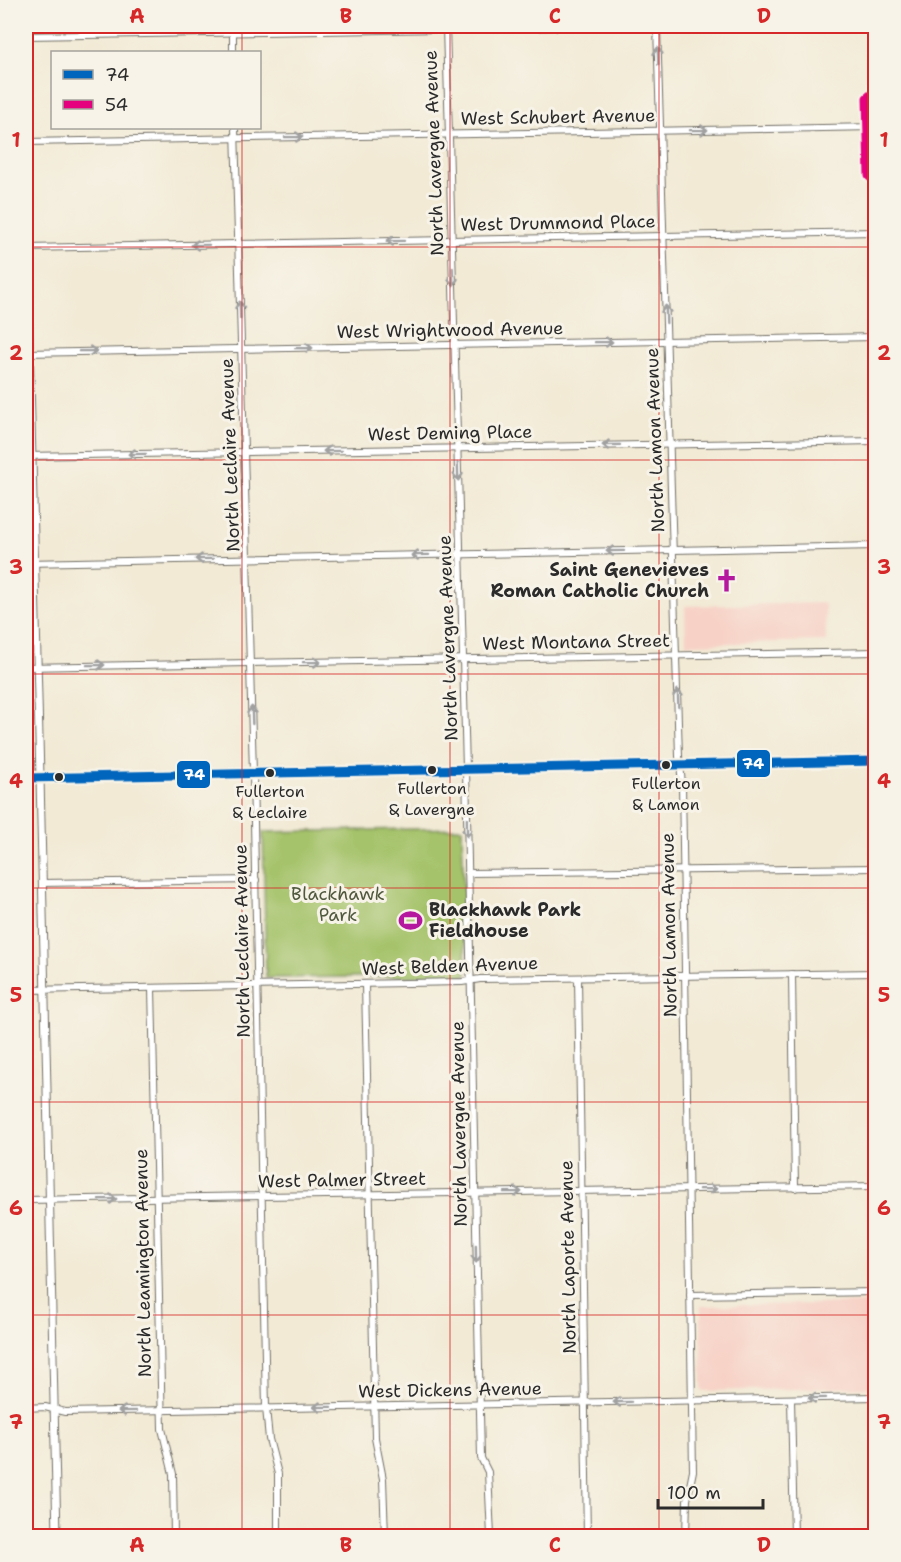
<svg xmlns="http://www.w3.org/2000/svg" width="901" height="1562" viewBox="0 0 901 1562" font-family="'Shantell Sans',sans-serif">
<rect width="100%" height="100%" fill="#f7f3e8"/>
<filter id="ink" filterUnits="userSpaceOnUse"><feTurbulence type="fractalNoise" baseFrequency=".0167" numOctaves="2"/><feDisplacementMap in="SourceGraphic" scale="12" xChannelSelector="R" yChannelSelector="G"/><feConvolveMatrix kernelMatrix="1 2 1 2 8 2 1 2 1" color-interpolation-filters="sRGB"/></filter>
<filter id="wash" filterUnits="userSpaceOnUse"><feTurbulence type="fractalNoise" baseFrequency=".008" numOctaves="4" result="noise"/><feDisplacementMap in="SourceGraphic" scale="24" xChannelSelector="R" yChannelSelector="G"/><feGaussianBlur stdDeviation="1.35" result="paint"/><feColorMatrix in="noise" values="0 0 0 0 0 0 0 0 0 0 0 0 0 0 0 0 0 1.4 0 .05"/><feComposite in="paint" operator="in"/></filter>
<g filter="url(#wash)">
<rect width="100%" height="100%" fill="#f2ead5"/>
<g fill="#f7d1c6">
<path d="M 825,603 L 826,641 L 686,644 L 685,606 Z"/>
<path d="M 875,1303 L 875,1387 L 702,1391 L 701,1306 Z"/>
</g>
<path fill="#a5c36a" stroke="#68774a" stroke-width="1.5" d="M 462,828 L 466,976 L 266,978 L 263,832 Z"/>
</g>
<g filter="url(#ink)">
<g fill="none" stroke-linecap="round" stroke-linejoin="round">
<defs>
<g id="minor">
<path d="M 233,26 L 233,52"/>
<path d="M 446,26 L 466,769 L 481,1458 L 488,1472 L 491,1536"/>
<path d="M 657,26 L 679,756 L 682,783 L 693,1471 L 687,1500 L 686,1536"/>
<path d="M 26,36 L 614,26"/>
<path d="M 235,128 L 253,773 L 266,1408 L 269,1439 L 278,1474 L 278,1536"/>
<path d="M 26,142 L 876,127"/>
<path d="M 26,248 L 876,232"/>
<path d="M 26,353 L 876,337"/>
<path d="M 26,456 L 876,441"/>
<path d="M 26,563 L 876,546"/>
<path d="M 26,667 L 876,652"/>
<path d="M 468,873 L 876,868"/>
<path d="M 42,883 L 256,880"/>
<path d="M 792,974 L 795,1188"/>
<path d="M 578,978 L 587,1536"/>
<path d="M 365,984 L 375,1438 L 383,1479 L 385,1536"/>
<path d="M 152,988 L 162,1429 L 173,1474 L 174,1536"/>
<path d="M 26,990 L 462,982 L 480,979 L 876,973"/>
<path d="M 26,1200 L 876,1186"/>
<path d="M 690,1295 L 876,1292"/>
<path d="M 791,1399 L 794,1536"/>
<path d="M 26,1408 L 45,1407 L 65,1412 L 876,1397"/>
</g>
<path id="tertiary" d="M 26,221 L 40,777 L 57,1536"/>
<path id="secondary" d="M 26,778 L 876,761"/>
<g id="primary">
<path d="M 872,26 L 876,94"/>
<path d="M 874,92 L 867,98 L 869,176 L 876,182"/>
</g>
</defs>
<use href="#minor" stroke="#716e66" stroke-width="8"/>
<use href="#tertiary" stroke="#716e66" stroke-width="9"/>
<use href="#secondary" stroke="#716e66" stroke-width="10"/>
<use href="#primary" stroke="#716e66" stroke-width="11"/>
<use href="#minor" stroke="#fff" stroke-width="6"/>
<use href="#tertiary" stroke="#fff" stroke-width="7"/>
<use href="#secondary" stroke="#fff" stroke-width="8"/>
<use href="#primary" stroke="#fff" stroke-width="9"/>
<defs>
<path id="bus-1" d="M 26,778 L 876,761"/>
<path id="bus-2" d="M 872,26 L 874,92 L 867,98 L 869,176 L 876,182"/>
</defs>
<use href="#bus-1" stroke="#f7f3e8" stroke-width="14"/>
<use href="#bus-2" stroke="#f7f3e8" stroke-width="14"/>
<use href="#bus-1" stroke="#0065bd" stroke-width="9"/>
<use href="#bus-2" stroke="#e5007d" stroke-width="9"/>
</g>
<defs><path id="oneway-shaft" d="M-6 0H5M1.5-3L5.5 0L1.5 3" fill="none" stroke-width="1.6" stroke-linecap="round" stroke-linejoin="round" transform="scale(1.5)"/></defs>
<g stroke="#a0a0a0">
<use href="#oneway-shaft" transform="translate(658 56) rotate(-92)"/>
<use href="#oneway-shaft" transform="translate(699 130) rotate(-1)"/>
<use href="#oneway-shaft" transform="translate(294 137) rotate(-1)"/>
<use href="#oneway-shaft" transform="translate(395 241) rotate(179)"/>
<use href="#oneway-shaft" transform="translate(200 245) rotate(179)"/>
<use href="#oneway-shaft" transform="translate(453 277) rotate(88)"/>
<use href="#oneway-shaft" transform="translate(240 310) rotate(-92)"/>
<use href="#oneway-shaft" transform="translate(666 314) rotate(-92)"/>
<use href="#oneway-shaft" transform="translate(604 342) rotate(-1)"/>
<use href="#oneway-shaft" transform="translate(304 348) rotate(-1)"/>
<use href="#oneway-shaft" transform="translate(88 351) rotate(-1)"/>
<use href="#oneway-shaft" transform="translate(611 445) rotate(179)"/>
<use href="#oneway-shaft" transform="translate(332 451) rotate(179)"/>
<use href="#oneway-shaft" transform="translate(137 454) rotate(179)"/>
<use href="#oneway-shaft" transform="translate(458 472) rotate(88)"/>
<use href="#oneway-shaft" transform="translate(615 551) rotate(179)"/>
<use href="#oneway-shaft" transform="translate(420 555) rotate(179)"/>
<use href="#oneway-shaft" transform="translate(204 559) rotate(179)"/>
<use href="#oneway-shaft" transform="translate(312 662) rotate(-1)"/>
<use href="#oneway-shaft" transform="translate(96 665) rotate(-1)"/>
<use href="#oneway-shaft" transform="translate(678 698) rotate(-92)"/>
<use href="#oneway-shaft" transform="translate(252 715) rotate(-92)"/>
<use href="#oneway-shaft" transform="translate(467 828) rotate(89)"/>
<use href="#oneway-shaft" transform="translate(708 1189) rotate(-1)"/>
<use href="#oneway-shaft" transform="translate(513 1192) rotate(-1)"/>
<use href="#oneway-shaft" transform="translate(108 1199) rotate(-1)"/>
<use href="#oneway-shaft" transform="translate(476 1254) rotate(89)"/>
<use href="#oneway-shaft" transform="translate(817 1398) rotate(179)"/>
<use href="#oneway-shaft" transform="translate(622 1402) rotate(179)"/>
<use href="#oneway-shaft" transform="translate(322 1407) rotate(179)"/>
<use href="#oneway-shaft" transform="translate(127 1411) rotate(179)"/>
</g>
</g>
<path fill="none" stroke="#d62828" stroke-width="1.5" stroke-opacity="0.55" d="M 242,26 L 242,52M 450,26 L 450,1536M 659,26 L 659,1536M 242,128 L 242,1536M 26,247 L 876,247M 26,460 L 876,460M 26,674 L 876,674M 26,888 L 876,888M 26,1102 L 876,1102M 26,1315 L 876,1315"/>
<defs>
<symbol id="church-bare" viewBox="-9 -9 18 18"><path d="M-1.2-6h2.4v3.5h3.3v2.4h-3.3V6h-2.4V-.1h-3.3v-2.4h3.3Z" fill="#b5179e" stroke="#f7f3e8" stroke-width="2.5" paint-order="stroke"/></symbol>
<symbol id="stadium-bare" viewBox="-9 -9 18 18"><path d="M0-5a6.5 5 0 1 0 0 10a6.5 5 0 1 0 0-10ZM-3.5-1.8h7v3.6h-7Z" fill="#b5179e" stroke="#f7f3e8" stroke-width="2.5" paint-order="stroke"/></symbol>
</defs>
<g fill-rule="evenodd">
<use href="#church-bare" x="710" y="564" width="33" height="33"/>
<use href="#stadium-bare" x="394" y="904" width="33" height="33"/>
</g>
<g fill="#2b2b2b" stroke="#f7f3e8" stroke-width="2">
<circle cx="666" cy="765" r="5"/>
<circle cx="432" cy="770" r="5"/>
<circle cx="270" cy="773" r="5"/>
<circle cx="59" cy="777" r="5"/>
</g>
<g text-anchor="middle" stroke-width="6" stroke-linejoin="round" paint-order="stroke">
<g font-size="16" fill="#2b2b2b" stroke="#f7f3e8">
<text x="666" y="789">Fullerton<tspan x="666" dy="21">&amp; Lamon</tspan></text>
<text x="432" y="794">Fullerton<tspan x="432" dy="21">&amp; Lavergne</tspan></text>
<text x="270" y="797">Fullerton<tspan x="270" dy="21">&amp; Leclaire</tspan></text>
</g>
<g font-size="18" fill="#2b2b2b" stroke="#f7f3e8">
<text transform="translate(558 117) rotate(-1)" y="6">West Schubert Avenue</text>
<text transform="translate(434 153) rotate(-92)" y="6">North Lavergne Avenue</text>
<text transform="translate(558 223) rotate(-1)" y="6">West Drummond Place</text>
<text transform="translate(450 330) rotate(-1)" y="6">West Wrightwood Avenue</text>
<text transform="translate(450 433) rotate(-1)" y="6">West Deming Place</text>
<text transform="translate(655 440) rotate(-92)" y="6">North Lamon Avenue</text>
<text transform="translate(230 455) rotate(-92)" y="6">North Leclaire Avenue</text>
<text transform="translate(448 638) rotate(-92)" y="6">North Lavergne Avenue</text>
<text transform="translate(576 642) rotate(-1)" y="6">West Montana Street</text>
<text transform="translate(669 925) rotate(-91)" y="6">North Lamon Avenue</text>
<text transform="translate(242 941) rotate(-91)" y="6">North Leclaire Avenue</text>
<text transform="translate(450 966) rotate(-2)" y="6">West Belden Avenue</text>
<text transform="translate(459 1124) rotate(-91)" y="6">North Lavergne Avenue</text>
<text transform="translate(342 1180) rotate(-1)" y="6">West Palmer Street</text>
<text transform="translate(568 1257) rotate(-91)" y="6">North Laporte Avenue</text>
<text transform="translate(143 1263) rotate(-91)" y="6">North Leamington Avenue</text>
<text transform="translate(450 1390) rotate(-1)" y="6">West Dickens Avenue</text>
</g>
<g font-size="18" font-weight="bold" fill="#2b2b2b" stroke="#f7f3e8" text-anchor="end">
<text x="709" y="576">Saint Genevieves<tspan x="709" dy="21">Roman Catholic Church</tspan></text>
<text x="429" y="916" text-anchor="start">Blackhawk Park<tspan x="429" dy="21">Fieldhouse</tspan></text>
</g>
<g font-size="18" fill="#50593e" stroke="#f7f3e8">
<text x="338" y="900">Blackhawk<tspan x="338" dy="21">Park</tspan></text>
</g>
</g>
<g stroke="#f7f3e8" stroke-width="2">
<rect x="736" y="749" width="35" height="29" rx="6" fill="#0065bd"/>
<rect x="176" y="760" width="35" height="29" rx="6" fill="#0065bd"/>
</g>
<g font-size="16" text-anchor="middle" font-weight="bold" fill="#fff">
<text x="753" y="769">74</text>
<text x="194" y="780">74</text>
</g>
<rect width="901" height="1562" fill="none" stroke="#f7f3e8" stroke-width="66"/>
<rect x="51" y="51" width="210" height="78" fill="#f7f3e8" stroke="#a5a39c" stroke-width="1.5"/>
<rect x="63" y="70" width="30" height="9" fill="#0065bd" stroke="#a5a39c" stroke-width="1.5"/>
<text x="105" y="81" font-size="18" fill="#2b2b2b">74</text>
<rect x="63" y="100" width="30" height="9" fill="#e5007d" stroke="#a5a39c" stroke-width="1.5"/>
<text x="105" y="111" font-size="18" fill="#2b2b2b">54</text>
<path d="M658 1499v9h105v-9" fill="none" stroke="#2b2b2b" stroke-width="3"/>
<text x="667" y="1499" font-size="18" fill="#2b2b2b" stroke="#f7f3e8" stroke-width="4.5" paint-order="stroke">100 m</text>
<rect x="33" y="33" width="835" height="1496" fill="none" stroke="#d62828" stroke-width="2"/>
<g font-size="20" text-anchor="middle" font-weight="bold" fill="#d62828">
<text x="137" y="23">A</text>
<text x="346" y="23">B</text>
<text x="555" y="23">C</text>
<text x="764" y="23">D</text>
<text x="16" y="147">1</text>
<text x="884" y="147">1</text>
<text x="16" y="360">2</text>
<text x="884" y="360">2</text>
<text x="16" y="574">3</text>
<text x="884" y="574">3</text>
<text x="16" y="788">4</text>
<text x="884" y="788">4</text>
<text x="16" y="1002">5</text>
<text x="884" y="1002">5</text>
<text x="16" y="1215">6</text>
<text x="884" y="1215">6</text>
<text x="16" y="1429">7</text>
<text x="884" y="1429">7</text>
<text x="137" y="1552">A</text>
<text x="346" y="1552">B</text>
<text x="555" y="1552">C</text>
<text x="764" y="1552">D</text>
</g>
</svg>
